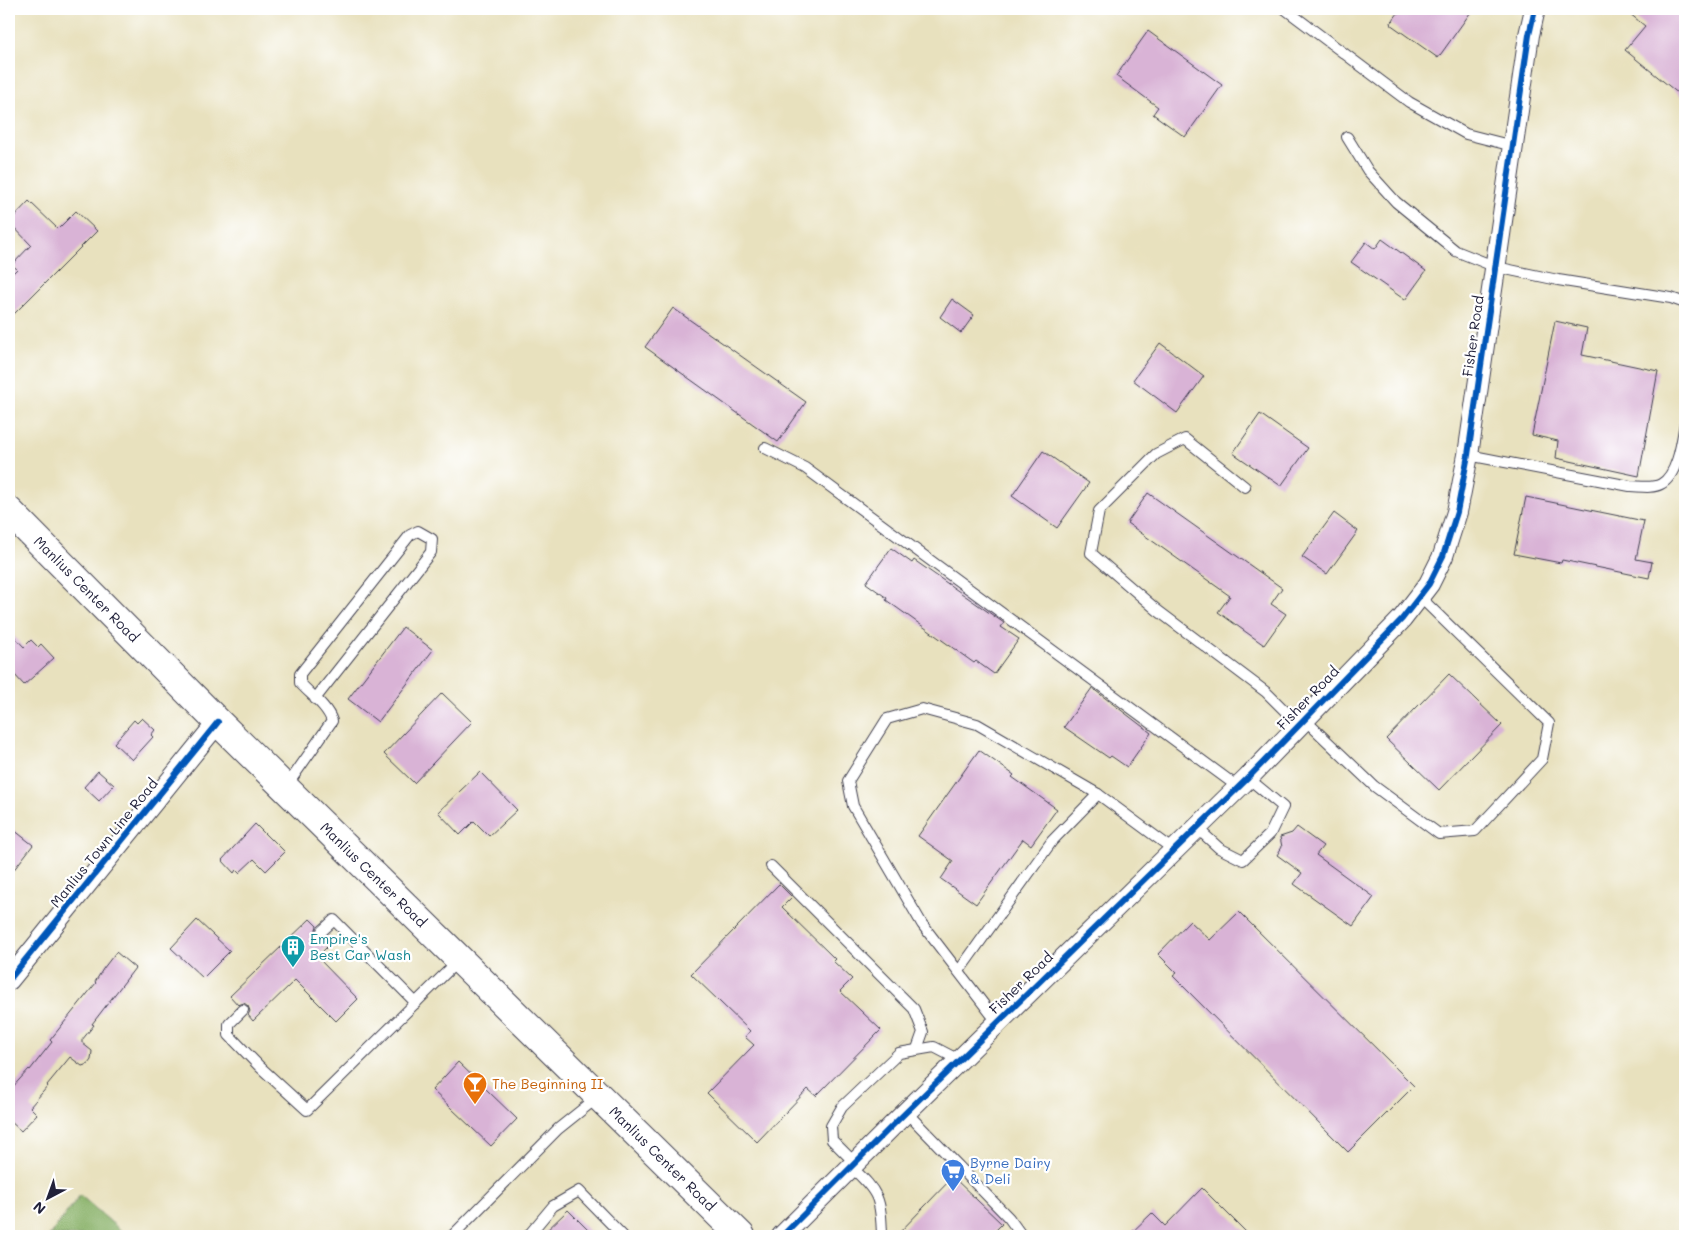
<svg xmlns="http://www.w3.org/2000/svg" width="1694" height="1245" viewBox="0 0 1694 1245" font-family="Mali,sans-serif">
<rect width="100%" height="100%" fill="#fff"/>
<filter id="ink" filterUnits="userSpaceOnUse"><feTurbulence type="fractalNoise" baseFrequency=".02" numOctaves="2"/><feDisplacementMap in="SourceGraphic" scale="10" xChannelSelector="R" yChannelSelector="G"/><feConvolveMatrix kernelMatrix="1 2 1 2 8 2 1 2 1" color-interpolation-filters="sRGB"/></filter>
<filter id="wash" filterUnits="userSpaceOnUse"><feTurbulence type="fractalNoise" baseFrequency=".0096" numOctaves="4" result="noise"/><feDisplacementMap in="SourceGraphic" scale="20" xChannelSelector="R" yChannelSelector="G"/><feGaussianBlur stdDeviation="1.12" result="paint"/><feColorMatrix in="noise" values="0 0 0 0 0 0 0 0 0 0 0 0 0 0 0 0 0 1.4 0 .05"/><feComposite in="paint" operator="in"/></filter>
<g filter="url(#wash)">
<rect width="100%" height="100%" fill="#e8e1be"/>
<path fill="#88b168" stroke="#556a52" d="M 80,1195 L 127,1236 L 49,1236 Z"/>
<g id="blocks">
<g fill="#d9b3d6">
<path d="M 1401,9 L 1473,9 L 1438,58 L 1390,24 Z"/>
<path d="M 1624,9 L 1685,9 L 1685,99 L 1625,50 L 1645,26 Z"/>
<path d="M 1148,31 L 1222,85 L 1185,137 L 1153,114 L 1158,107 L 1116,76 Z"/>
<path d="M 29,201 L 58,229 L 76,211 L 97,231 L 9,319 L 9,277 L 17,269 L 12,265 L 31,245 L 9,222 Z"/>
<path d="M 1382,239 L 1426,271 L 1405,300 L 1351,262 L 1366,242 L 1375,249 Z"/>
<path d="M 952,299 L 974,315 L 961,333 L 940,317 Z"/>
<path d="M 673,308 L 806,402 L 778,442 L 645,347 Z"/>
<path d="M 1555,321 L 1587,328 L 1582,355 L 1658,371 L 1639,476 L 1556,458 L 1558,441 L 1532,435 Z"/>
<path d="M 1160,343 L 1204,376 L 1177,413 L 1133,380 Z"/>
<path d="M 1260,414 L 1308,448 L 1281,486 L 1233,453 Z"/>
<path d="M 1043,451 L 1089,483 L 1057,528 L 1012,496 Z"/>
<path d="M 1148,493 L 1282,588 L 1271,604 L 1286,614 L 1264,645 L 1218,612 L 1230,596 L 1127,523 Z"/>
<path d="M 1526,497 L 1644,521 L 1636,559 L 1652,562 L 1649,578 L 1562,560 L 1561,563 L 1514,554 Z"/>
<path d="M 1334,513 L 1358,531 L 1327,574 L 1302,557 Z"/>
<path d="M 891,548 L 912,563 L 914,560 L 1004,623 L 1001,627 L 1019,639 L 994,674 L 976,661 L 974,663 L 886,600 L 887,598 L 866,583 Z"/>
<path d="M 403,627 L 433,650 L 378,722 L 348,699 Z"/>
<path d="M 9,631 L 24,647 L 31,640 L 38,647 L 41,644 L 54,658 L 24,685 L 13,673 L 13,665 L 9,661 Z"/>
<path d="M 1449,674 L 1502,725 L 1439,790 L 1386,739 Z"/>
<path d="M 1092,688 L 1151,733 L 1127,767 L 1111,756 L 1109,758 L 1064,727 Z"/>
<path d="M 442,693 L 472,722 L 414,783 L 384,754 Z"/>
<path d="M 142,718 L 155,730 L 151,735 L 153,737 L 132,760 L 114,743 L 134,720 L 137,723 Z"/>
<path d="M 979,750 L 1014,775 L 1012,777 L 1057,809 L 1031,845 L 1023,839 L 976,904 L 941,879 L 953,861 L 918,836 Z"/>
<path d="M 98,771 L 114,785 L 99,801 L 84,787 Z"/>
<path d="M 480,772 L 517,810 L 489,836 L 474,821 L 460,835 L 438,812 Z"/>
<path d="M 255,824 L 271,840 L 272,839 L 285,852 L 266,871 L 254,859 L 239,873 L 236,870 L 234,873 L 222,860 Z"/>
<path d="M 9,826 L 33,845 L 9,876 Z"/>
<path d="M 1297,827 L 1323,846 L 1316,855 L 1374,897 L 1353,926 L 1294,884 L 1302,873 L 1277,855 L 1282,847 L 1280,837 L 1292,833 Z"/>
<path d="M 779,884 L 792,897 L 782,907 L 835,959 L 833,961 L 852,979 L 840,991 L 881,1030 L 816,1096 L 808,1089 L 757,1142 L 707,1093 L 754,1045 L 745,1037 L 750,1031 L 691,974 Z"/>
<path d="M 1239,912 L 1414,1086 L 1348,1152 L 1173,976 L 1177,973 L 1158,954 L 1190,921 L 1210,940 Z"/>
<path d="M 310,919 L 317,926 L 315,932 L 317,936 L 323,938 L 327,936 L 332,942 L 317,957 L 358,999 L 336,1021 L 295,980 L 253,1021 L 248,1015 L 250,1011 L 248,1006 L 244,1003 L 238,1005 L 230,996 Z"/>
<path d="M 197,920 L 230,951 L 203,978 L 171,948 Z"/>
<path d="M 116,952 L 135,968 L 92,1024 L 94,1025 L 82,1040 L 82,1043 L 92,1051 L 91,1060 L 88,1064 L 82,1066 L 70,1057 L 47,1085 L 48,1086 L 30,1107 L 37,1114 L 21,1131 L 9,1120 L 9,1091 L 29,1069 L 30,1070 L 52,1042 L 50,1040 L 96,983 L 95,982 L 103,969 Z"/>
<path d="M 458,1062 L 517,1119 L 491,1146 L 432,1090 Z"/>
<path d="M 953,1177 L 1002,1224 L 990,1236 L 896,1236 Z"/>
<path d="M 1202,1188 L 1250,1236 L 1128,1236 L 1152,1213 L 1165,1226 Z"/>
<path d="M 568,1210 L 594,1236 L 541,1236 Z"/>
</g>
</g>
</g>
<g filter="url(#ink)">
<use href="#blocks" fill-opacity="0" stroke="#403f4f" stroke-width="1"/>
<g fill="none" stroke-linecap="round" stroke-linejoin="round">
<defs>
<g id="service">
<path d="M 1285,9 L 1409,102 L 1466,134 L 1513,146"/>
<path d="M 1347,137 L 1368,171 L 1396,202 L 1456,251 L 1496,267 L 1558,280 L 1671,298 L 1685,303"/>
<path d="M 765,448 L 805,468 L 1238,787"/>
<path d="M 1468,455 L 1630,486 C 1639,486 1652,489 1661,484 C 1678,475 1682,440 1685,423"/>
<path d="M 1245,487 L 1185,439 L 1156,454 L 1099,511 L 1091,553 L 1157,610 L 1266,692 L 1299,725"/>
<path d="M 1304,719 L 1374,786 L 1439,834 L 1475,831 L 1542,759 L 1549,723 L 1419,596"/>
<path d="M 286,787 L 332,721 C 327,706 311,695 300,683 L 300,674 L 410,535 L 418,531 L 432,539 L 431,552 L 315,699"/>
<path d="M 1197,828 L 1219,848 L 1243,860 L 1270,834 L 1283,807 L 1248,778"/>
<path d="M 771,866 L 914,1009 L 923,1032 L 917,1049"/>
<path d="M 322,931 L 334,920 L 416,1003"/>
<path d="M 959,971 L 1052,841 L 1098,794"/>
<path d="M 243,1010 L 229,1024 L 229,1035 L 260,1067 L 307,1110 L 459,960"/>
<path d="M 998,1023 L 922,924 L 853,806 L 848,781 L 887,719 L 922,709 L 977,724 L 1098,794 L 1174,850"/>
<path d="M 906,1112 L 1009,1218 L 1022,1236"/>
<path d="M 855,1163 L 832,1140 L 831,1126 L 842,1107 L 899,1053 L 934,1047 L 959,1060"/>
<path d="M 851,1167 C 879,1192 881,1199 882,1236"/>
<path d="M 452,1236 L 558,1129 L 598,1097"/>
<path d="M 528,1236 L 553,1206 L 579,1191 L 623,1236"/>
</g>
<g id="minor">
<path d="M 9,980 L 218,722"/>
<path d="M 782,1236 L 893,1125 L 1248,778 L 1402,619 L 1429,584 L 1443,556 L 1457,512 L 1468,455 L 1529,35 L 1535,9"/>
</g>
<g id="secondary">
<path id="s1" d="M 9,511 L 218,722 L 741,1236"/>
</g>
</defs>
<use href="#service" stroke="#403f4f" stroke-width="12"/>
<use href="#minor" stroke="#403f4f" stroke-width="22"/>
<use href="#secondary" stroke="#403f4f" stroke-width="30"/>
<use href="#service" stroke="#fff" stroke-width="10"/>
<use href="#minor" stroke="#fff" stroke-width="20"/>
<use href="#secondary" stroke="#fff" stroke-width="28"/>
<defs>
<g id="cycleway">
<path d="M 9,980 L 218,722"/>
<path d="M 782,1236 L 893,1125 L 1248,778 L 1402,619 L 1429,584 L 1443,556 L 1457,512 L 1468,455 L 1529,35 L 1535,9"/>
</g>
</defs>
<use href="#cycleway" stroke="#fff" stroke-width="9"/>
<use href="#cycleway" stroke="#0057b8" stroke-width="6"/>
</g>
</g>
<defs>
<symbol id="building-pin" viewBox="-11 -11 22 30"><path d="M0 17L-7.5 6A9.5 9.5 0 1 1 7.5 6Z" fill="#0f9aa8" stroke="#fff"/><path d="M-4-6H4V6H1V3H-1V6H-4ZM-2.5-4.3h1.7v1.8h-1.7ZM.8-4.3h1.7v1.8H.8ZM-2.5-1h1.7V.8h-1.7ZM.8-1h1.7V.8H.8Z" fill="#fff"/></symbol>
<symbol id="bar-pin" viewBox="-11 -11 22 30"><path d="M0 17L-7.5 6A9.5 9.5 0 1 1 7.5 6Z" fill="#e8710a" stroke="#fff"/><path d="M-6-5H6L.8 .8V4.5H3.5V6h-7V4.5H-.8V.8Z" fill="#fff"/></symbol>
<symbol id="supermarket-pin" viewBox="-11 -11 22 30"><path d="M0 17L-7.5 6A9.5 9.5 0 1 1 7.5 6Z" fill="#3f7fe0" stroke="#fff"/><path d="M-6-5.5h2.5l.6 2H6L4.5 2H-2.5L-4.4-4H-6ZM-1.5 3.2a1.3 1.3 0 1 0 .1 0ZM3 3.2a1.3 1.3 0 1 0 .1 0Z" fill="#fff"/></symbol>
</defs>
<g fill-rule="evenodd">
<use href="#building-pin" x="279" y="933" width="28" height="38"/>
<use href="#bar-pin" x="461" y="1070" width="28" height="38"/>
<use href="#supermarket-pin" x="939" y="1157" width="28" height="38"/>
</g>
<g text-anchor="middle" stroke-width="4.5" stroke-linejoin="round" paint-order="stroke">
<g font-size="14" fill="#22223b" stroke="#fff">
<text transform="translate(1473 336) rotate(-82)" y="5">Fisher Road</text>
<text dy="5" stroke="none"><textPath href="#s1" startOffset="110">Manlius Center Road</textPath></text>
<text transform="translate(1308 698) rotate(-46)" y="5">Fisher Road</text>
<text transform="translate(104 843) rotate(-51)" y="5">Manlius Town Line Road</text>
<text dy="5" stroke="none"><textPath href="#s1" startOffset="515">Manlius Center Road</textPath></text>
<text transform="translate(1021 983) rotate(-44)" y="5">Fisher Road</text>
<text dy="5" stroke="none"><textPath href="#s1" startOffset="920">Manlius Center Road</textPath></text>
</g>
<g font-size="14" fill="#0d838f" stroke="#fff" text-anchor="start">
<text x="310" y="944">Empire's<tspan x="310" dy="16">Best Car Wash</tspan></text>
</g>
<g font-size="14" fill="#c56008" stroke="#fff" text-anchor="start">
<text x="492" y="1089">The Beginning II</text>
</g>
<g font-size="14" fill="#366cbe" stroke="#fff" text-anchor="start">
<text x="970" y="1168">Byrne Dairy<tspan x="970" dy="16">&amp; Deli</tspan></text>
</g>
</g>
<rect width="1694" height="1245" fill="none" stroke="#fff" stroke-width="30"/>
<g transform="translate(48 1198) rotate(221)" stroke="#ffffff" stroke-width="4" paint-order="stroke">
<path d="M0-4L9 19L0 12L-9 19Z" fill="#22223b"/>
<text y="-8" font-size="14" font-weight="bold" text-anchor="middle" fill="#22223b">N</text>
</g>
</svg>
